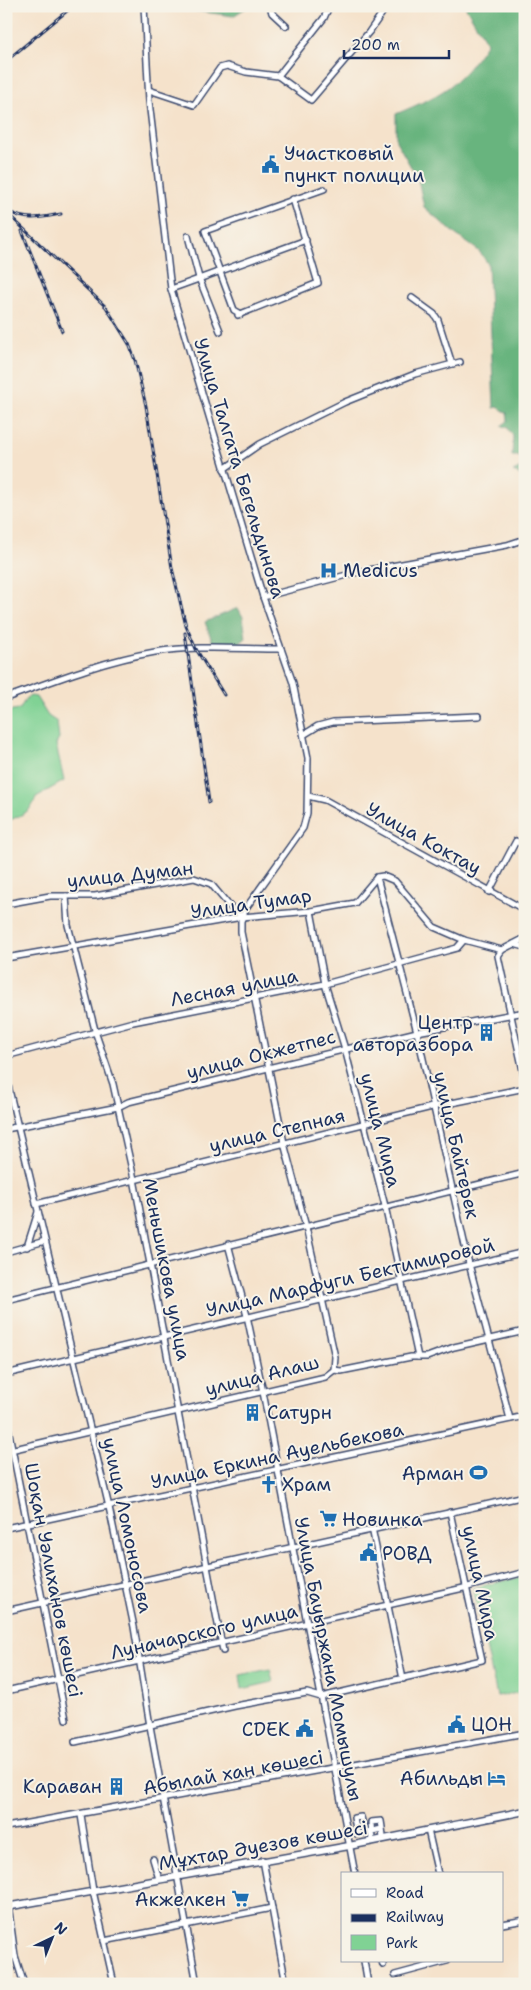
<svg xmlns="http://www.w3.org/2000/svg" width="531" height="1990" viewBox="0 0 531 1990" font-family="'Shantell Sans',sans-serif">
<rect width="100%" height="100%" fill="#f7f3e8"/>
<filter id="ink" filterUnits="userSpaceOnUse"><feTurbulence type="fractalNoise" baseFrequency=".02" numOctaves="2"/><feDisplacementMap in="SourceGraphic" scale="10" xChannelSelector="R" yChannelSelector="G"/><feConvolveMatrix kernelMatrix="1 2 1 2 8 2 1 2 1" color-interpolation-filters="sRGB"/></filter>
<filter id="wash" filterUnits="userSpaceOnUse"><feTurbulence type="fractalNoise" baseFrequency=".0096" numOctaves="4" result="noise"/><feDisplacementMap in="SourceGraphic" scale="20" xChannelSelector="R" yChannelSelector="G"/><feGaussianBlur stdDeviation="1.12" result="paint"/><feColorMatrix in="noise" values="0 0 0 0 0 0 0 0 0 0 0 0 0 0 0 0 0 1.4 0 .05"/><feComposite in="paint" operator="in"/></filter>
<g filter="url(#wash)">
<rect width="100%" height="100%" fill="#f5e2cb"/>
<g fill="#80d294" stroke="#4e8079">
<path d="M 31,696 L 36,697 L 48,716 L 57,722 L 59,739 L 56,744 L 64,781 L 36,797 C 32,813 20,815 6,822 L 6,715 L 12,710 L 20,709 L 26,698 Z"/>
<path d="M 525,1576 L 525,1692 L 497,1696 L 473,1588 Z"/>
<path d="M 270,1669 L 273,1682 L 242,1689 L 240,1675 Z"/>
</g>
<g fill="#68b47e" stroke="#42726e">
<path d="M 186,6 L 249,6 L 233,16 L 190,10 Z"/>
<path d="M 465,6 L 525,6 L 525,477 L 513,472 L 521,468 L 522,460 L 518,456 L 512,456 L 513,436 L 507,427 L 501,426 L 508,421 L 507,413 L 498,407 L 494,408 L 488,264 L 479,251 L 455,234 L 424,207 L 418,179 L 396,141 L 396,114 C 443,94 459,86 487,43 Z"/>
<path d="M 238,608 L 243,617 L 246,638 L 240,643 L 214,646 L 205,622 Z"/>
</g>
</g>
<g filter="url(#ink)">
<g fill="none" stroke-linecap="round" stroke-linejoin="round">
<defs>
<g id="minor">
<path d="M 144,6 L 149,101 L 171,289 L 263,597 L 293,683 L 308,758 L 307,813 L 303,828 L 246,908 L 241,921 L 241,932 L 284,1143 L 306,1227 L 335,1357 L 334,1370"/>
<path d="M 270,6 L 272,13 L 286,26"/>
<path d="M 278,76 L 324,18 L 328,9"/>
<path d="M 149,90 L 194,105 L 220,68 L 227,66 L 246,72 L 278,76 L 311,100 L 369,32 L 387,6"/>
<path d="M 188,236 L 199,278 L 220,331"/>
<path d="M 171,289 L 306,240"/>
<path d="M 412,298 L 434,314 L 438,320 L 452,364"/>
<path d="M 241,314 L 234,310 L 205,231 L 324,189"/>
<path d="M 238,315 L 318,283 L 293,199"/>
<path d="M 224,469 L 260,444 L 345,402 L 415,374 L 460,362"/>
<path d="M 263,597 L 358,572 L 507,545 L 525,539"/>
<path d="M 6,698 C 55,680 103,661 155,652 C 196,645 239,649 281,649"/>
<path d="M 305,734 L 318,726 L 333,722 L 479,716"/>
<path d="M 308,796 L 325,800 L 525,910"/>
<path d="M 377,877 L 417,1032 L 469,1264 L 510,1419"/>
<path d="M 489,892 L 516,841 L 525,846"/>
<path d="M 66,896 L 68,925 L 96,1034 L 113,1084 L 134,1179 L 223,1651"/>
<path d="M 6,904 L 50,896 L 95,896 L 194,878 L 211,884 L 232,909 L 242,916"/>
<path d="M 311,911 L 325,984 L 345,1049 L 385,1206 L 418,1357"/>
<path d="M 514,944 L 525,947"/>
<path d="M 502,950 L 498,956 L 525,1080"/>
<path d="M 6,958 L 242,917 L 311,911 L 355,903 L 377,877 L 383,876 L 395,881 L 434,927 L 464,940 L 502,950 L 525,938"/>
<path d="M 6,1056 L 133,1022 L 325,984 L 457,948 L 464,940"/>
<path d="M 6,1077 L 109,1507 L 134,1627 L 150,1726 L 197,1984"/>
<path d="M 6,1129 L 118,1107 L 128,1102 L 417,1032 L 525,1012"/>
<path d="M 36,1204 L 432,1107 L 525,1088"/>
<path d="M 228,1244 L 247,1316 L 263,1392 L 355,1874"/>
<path d="M 27,1247 L 38,1212"/>
<path d="M 6,1252 L 45,1241"/>
<path d="M 6,1300 L 525,1173"/>
<path d="M 6,1374 L 525,1252"/>
<path d="M 6,1418 L 66,1719"/>
<path d="M 6,1451 L 325,1377 L 334,1370 L 341,1371 L 411,1357 L 427,1357 L 454,1347 L 525,1331"/>
<path d="M 6,1528 L 525,1416"/>
<path d="M 372,1528 L 403,1679"/>
<path d="M 6,1611 C 179,1573 352,1533 525,1496"/>
<path d="M 6,1691 L 468,1587 L 525,1572"/>
<path d="M 75,1742 L 235,1706 L 307,1693 L 321,1697 L 482,1660 L 450,1512"/>
<path d="M 81,1815 L 93,1891 L 114,1984"/>
<path d="M 6,1827 L 525,1733"/>
<path d="M 428,1830 L 438,1874"/>
<path d="M 372,1841 L 371,1831 L 365,1832 L 361,1817 L 354,1818 L 357,1834 L 382,1829 L 383,1839 C 383,1833 382,1827 381,1821 L 371,1822 L 372,1841"/>
<path d="M 153,1859 L 159,1879"/>
<path d="M 263,1860 L 286,1984"/>
<path d="M 6,1889 L 15,1956 L 24,1984"/>
<path d="M 502,1924 L 525,1920"/>
<path d="M 104,1941 L 272,1908"/>
<path d="M 6,1957 L 15,1956"/>
<path d="M 364,1961 L 368,1984"/>
<path d="M 382,1961 L 383,1965"/>
<path d="M 395,1975 L 447,1961"/>
</g>
<path id="major" d="M 6,1907 L 349,1846 L 525,1811"/>
</defs>
<use href="#minor" stroke="#3c4a6e" stroke-width="8"/>
<use href="#major" stroke="#3c4a6e" stroke-width="9"/>
<use href="#minor" stroke="#fff" stroke-width="5"/>
<use href="#major" stroke="#fff" stroke-width="6"/>
<defs>
<g id="rail">
<path d="M 6,61 L 73,6"/>
<path d="M 6,212 L 106,307 L 129,344 L 135,360 L 146,406 L 172,568 L 186,626 L 196,649 L 224,695"/>
<path d="M 10,212 C 27,222 43,217 61,214"/>
<path d="M 22,231 L 62,331"/>
<path d="M 185,633 L 209,802"/>
</g>
</defs>
<use href="#rail" stroke="#1b2f5e" stroke-width="3"/>
<use href="#rail" stroke="#f7f3e8" stroke-width="1" stroke-dasharray="4" stroke-linecap="butt"/>
</g>
</g>
<defs>
<symbol id="civic-bare" viewBox="-9 -9 18 18"><path d="M-.6-6.5H3V-4.5H.6V-3L4-1V1h2V6H-6V1h2V-1L-.6-3ZM-1.2 2.5V6h2.4V2.5Z" fill="#1f6fb2" stroke="#f7f3e8" stroke-width="2.5" paint-order="stroke"/></symbol>
<symbol id="hospital-bare" viewBox="-9 -9 18 18"><path d="M-5-5h3v3.5h4V-5h3V5h-3V1.5h-4V5h-3Z" fill="#1f6fb2" stroke="#f7f3e8" stroke-width="2.5" paint-order="stroke"/></symbol>
<symbol id="building-bare" viewBox="-9 -9 18 18"><path d="M-4-6H4V6H1V3H-1V6H-4ZM-2.5-4.3h1.7v1.8h-1.7ZM.8-4.3h1.7v1.8H.8ZM-2.5-1h1.7V.8h-1.7ZM.8-1h1.7V.8H.8Z" fill="#1f6fb2" stroke="#f7f3e8" stroke-width="2.5" paint-order="stroke"/></symbol>
<symbol id="stadium-bare" viewBox="-9 -9 18 18"><path d="M0-5a6.5 5 0 1 0 0 10a6.5 5 0 1 0 0-10ZM-3.5-1.8h7v3.6h-7Z" fill="#1f6fb2" stroke="#f7f3e8" stroke-width="2.5" paint-order="stroke"/></symbol>
<symbol id="church-bare" viewBox="-9 -9 18 18"><path d="M-1.2-6h2.4v3.5h3.3v2.4h-3.3V6h-2.4V-.1h-3.3v-2.4h3.3Z" fill="#1f6fb2" stroke="#f7f3e8" stroke-width="2.5" paint-order="stroke"/></symbol>
<symbol id="supermarket-bare" viewBox="-9 -9 18 18"><path d="M-6-5.5h2.5l.6 2H6L4.5 2H-2.5L-4.4-4H-6ZM-1.5 3.2a1.3 1.3 0 1 0 .1 0ZM3 3.2a1.3 1.3 0 1 0 .1 0Z" fill="#1f6fb2" stroke="#f7f3e8" stroke-width="2.5" paint-order="stroke"/></symbol>
<symbol id="hotel-bare" viewBox="-9 -9 18 18"><path d="M-6-4.5h1.5V1H6V5H4.5V3h-9V5H-6ZM-4 0a1.8 1.8 0 1 1 3.6 0ZM.5 0V-2.5h3Q6-2.5 6 0Z" fill="#1f6fb2" stroke="#f7f3e8" stroke-width="2.5" paint-order="stroke"/></symbol>
</defs>
<g fill-rule="evenodd">
<use href="#civic-bare" x="258" y="152" width="25" height="25"/>
<use href="#hospital-bare" x="316" y="558" width="25" height="25"/>
<use href="#building-bare" x="474" y="1020" width="25" height="25"/>
<use href="#building-bare" x="240" y="1400" width="25" height="25"/>
<use href="#stadium-bare" x="466" y="1460" width="25" height="25"/>
<use href="#church-bare" x="256" y="1472" width="25" height="25"/>
<use href="#supermarket-bare" x="316" y="1506" width="25" height="25"/>
<use href="#civic-bare" x="356" y="1540" width="25" height="25"/>
<use href="#civic-bare" x="444" y="1712" width="25" height="25"/>
<use href="#civic-bare" x="292" y="1716" width="25" height="25"/>
<use href="#hotel-bare" x="484" y="1766" width="25" height="25"/>
<use href="#building-bare" x="104" y="1774" width="25" height="25"/>
<use href="#supermarket-bare" x="228" y="1886" width="25" height="25"/>
</g>
<g text-anchor="middle" stroke-width="4" stroke-linejoin="round" paint-order="stroke">
<g font-size="19" fill="#1b2f5e" stroke="#f7f3e8" text-anchor="start">
<text x="284" y="160">Участковый<tspan x="284" dy="22">пункт полиции</tspan></text>
<text x="343" y="577">Medicus</text>
<text x="473" y="1029" text-anchor="end">Центр<tspan x="473" dy="22">авторазбора</tspan></text>
<text x="267" y="1419">Сатурн</text>
<text x="464" y="1480" text-anchor="end">Арман</text>
<text x="282" y="1491">Храм</text>
<text x="342" y="1526">Новинка</text>
<text x="382" y="1560">РОВД</text>
<text x="471" y="1731">ЦОН</text>
<text x="290" y="1736" text-anchor="end">CDEK</text>
<text x="483" y="1785" text-anchor="end">Абильды</text>
<text x="102" y="1793" text-anchor="end">Караван</text>
<text x="226" y="1906" text-anchor="end">Акжелкен</text>
</g>
<g font-size="19" fill="#1b2f5e" stroke="#f7f3e8">
<text transform="translate(240 468) rotate(73)" y="7">Улица Талгата Бегельдинова</text>
<text transform="translate(424 838) rotate(29)" y="7">Улица Коктау</text>
<text transform="translate(130 874) rotate(-6)" y="7">улица Думан</text>
<text transform="translate(251 903) rotate(-8)" y="7">Улица Тумар</text>
<text transform="translate(234 987) rotate(-11)" y="7">Лесная улица</text>
<text transform="translate(261 1054) rotate(-14)" y="7">улица Окжетпес</text>
<text transform="translate(277 1130) rotate(-13)" y="7">улица Степная</text>
<text transform="translate(381 1130) rotate(76)" y="7">улица Мира</text>
<text transform="translate(457 1145) rotate(77)" y="7">улица Байтерек</text>
<text transform="translate(167 1269) rotate(79)" y="7">Меньшикова улица</text>
<text transform="translate(350 1277) rotate(-13)" y="7">Улица Марфуги Бектимировой</text>
<text transform="translate(262 1375) rotate(-14)" y="7">улица Алаш</text>
<text transform="translate(277 1455) rotate(-12)" y="7">Улица Еркина Ауельбекова</text>
<text transform="translate(128 1525) rotate(78)" y="7">улица Ломоносова</text>
<text transform="translate(54 1580) rotate(79)" y="7">Шоқан Уәлиханов көшесі</text>
<text transform="translate(481 1583) rotate(78)" y="7">улица Мира</text>
<text transform="translate(204 1631) rotate(-13)" y="7">Луначарского улица</text>
<text transform="translate(329 1659) rotate(79)" y="7">Улица Бауыржана Момышулы</text>
<text transform="translate(233 1772) rotate(-10)" y="7">Абылай хан көшесі</text>
<text transform="translate(263 1845) rotate(-10)" y="7">Мұхтар Әуезов көшесі</text>
</g>
</g>
<rect width="531" height="1990" fill="none" stroke="#f7f3e8" stroke-width="25"/>
<rect x="341" y="1872" width="162" height="90" fill="#f7f3e8" stroke="#9fa5b1"/>
<rect x="351" y="1889" width="25" height="8" fill="#ffffff" stroke="#9fa5b1"/>
<text x="386" y="1898" font-size="15" fill="#1b2f5e">Road</text>
<rect x="351" y="1914" width="25" height="8" fill="#1b2f5e" stroke="#9fa5b1"/>
<text x="386" y="1922" font-size="15" fill="#1b2f5e">Railway</text>
<rect x="351" y="1935" width="25" height="15" fill="#80d294" stroke="#9fa5b1"/>
<text x="386" y="1948" font-size="15" fill="#1b2f5e">Park</text>
<g transform="translate(52 1938) rotate(43)" stroke="#f7f3e8" stroke-width="4" paint-order="stroke">
<path d="M0-4L9 19L0 12L-9 19Z" fill="#1b2f5e"/>
<text y="-8" font-size="14" font-weight="bold" text-anchor="middle" fill="#1b2f5e">N</text>
</g>
<path d="M344 50v8h105v-8" fill="none" stroke="#1b2f5e" stroke-width="2.5"/>
<text x="351" y="50" font-size="15" fill="#1b2f5e" stroke="#f7f3e8" stroke-width="4" paint-order="stroke">200 m</text>
</svg>
